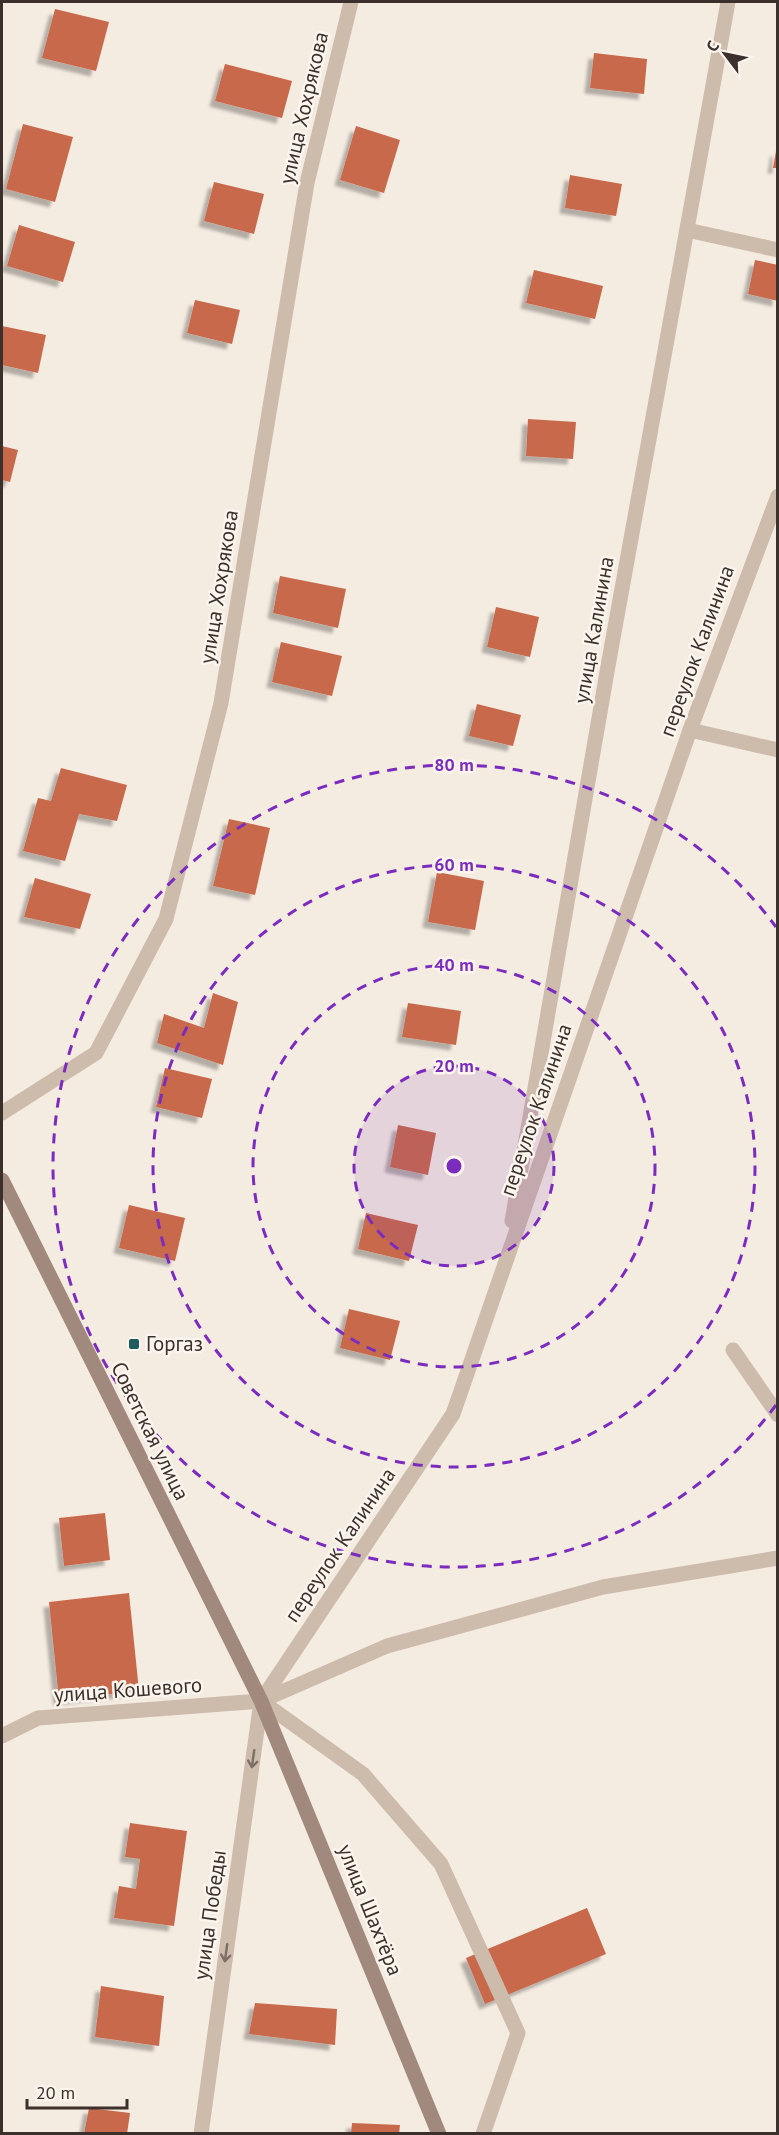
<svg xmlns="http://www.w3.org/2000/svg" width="779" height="2135" viewBox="0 0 779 2135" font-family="'PT Sans',sans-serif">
<defs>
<filter id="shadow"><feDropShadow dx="-5.5" dy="5.5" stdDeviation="1.5" flood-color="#0004"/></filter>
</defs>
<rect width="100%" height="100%" fill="#f4ebe1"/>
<g fill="#c8694b" filter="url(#shadow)">
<path d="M 55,9 L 109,22 L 96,71 L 42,58 Z"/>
<path d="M 594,53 L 647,59 L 644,94 L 590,88 Z"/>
<path d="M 225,64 L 292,81 L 282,118 L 215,101 Z"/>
<path d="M 23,124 L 73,137 L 55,202 L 6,189 Z"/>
<path d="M 356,126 L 400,140 L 384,193 L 340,180 Z"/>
<path d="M 776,151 L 778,151 L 778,168 L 773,168 Z"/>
<path d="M 570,175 L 622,184 L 616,216 L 565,208 Z"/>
<path d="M 214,182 L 264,194 L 254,234 L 204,221 Z"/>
<path d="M 19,225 L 75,242 L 63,282 L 7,266 Z"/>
<path d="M 755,260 L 778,265 L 778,301 L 748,294 Z"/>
<path d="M 534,270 L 603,286 L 595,319 L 526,303 Z"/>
<path d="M 195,300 L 240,310 L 232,344 L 187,333 Z"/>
<path d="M 2,326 L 46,335 L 38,373 L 2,365 Z"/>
<path d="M 528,419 L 576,422 L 573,459 L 526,456 Z"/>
<path d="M 2,446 L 18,450 L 10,482 L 2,480 Z"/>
<path d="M 280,576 L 346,589 L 338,628 L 273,613 Z"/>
<path d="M 496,607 L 539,617 L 530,657 L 487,647 Z"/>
<path d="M 281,642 L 342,656 L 332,696 L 272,682 Z"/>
<path d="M 477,704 L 521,715 L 513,746 L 469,736 Z"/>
<path d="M 61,768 L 127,785 L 117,821 L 79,814 L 65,861 L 23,851 L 38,798 L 51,801 Z"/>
<path d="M 229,819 L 270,828 L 255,895 L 213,886 Z"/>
<path d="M 437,872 L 484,881 L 475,930 L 428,922 Z"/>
<path d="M 35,878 L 91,894 L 80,929 L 24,917 Z"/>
<path d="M 213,993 L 238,1002 L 223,1065 L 157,1043 L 164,1014 L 204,1028 Z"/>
<path d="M 408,1003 L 461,1011 L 456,1045 L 402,1037 Z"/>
<path d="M 165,1068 L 212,1079 L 202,1118 L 156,1107 Z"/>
<path d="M 398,1125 L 436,1133 L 428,1175 L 390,1167 Z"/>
<path d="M 129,1205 L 185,1218 L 175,1261 L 119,1248 Z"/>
<path d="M 366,1213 L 418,1225 L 409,1261 L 358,1249 Z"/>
<path d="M 349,1309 L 400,1321 L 390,1360 L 340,1348 Z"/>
<path d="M 105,1513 L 110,1560 L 64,1566 L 59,1518 Z"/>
<path d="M 129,1593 L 139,1691 L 59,1700 L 49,1602 Z"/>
<path d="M 130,1823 L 187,1831 L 174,1926 L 114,1918 L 119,1886 L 136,1889 L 140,1859 L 125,1857 Z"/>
<path d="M 587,1908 L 606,1954 L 485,2004 L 466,1958 Z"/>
<path d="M 101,1986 L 164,1996 L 159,2046 L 95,2037 Z"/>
<path d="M 255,2003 L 337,2009 L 335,2045 L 249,2034 Z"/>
<path d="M 89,2108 L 130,2113 L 127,2134 L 84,2134 Z"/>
<path d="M 352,2123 L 400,2125 L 399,2134 L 351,2134 Z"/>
</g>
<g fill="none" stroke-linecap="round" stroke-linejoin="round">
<g stroke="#cdbbac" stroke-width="15">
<path d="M 687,230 L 778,250"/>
<path d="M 690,730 L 778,750"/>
<path d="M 733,1350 L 778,1415"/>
<path d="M 261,1701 L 387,1646 L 603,1587 L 778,1558"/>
<path d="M 261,1701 L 363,1774 L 441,1864 L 518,2033 L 483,2134"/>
</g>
<g stroke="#cdbbac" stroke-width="15">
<path d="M 2,1113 L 96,1053 L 166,919 L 221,703 L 307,183 L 351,2"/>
<path d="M 512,1221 L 608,666 L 728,2"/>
<path d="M 2,1736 L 38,1718 L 261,1701"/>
<path d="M 201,2134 L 261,1701 L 453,1414 L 690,730 L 778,496"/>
</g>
<path stroke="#a18a7d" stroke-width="15" d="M 2,1180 L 261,1701 L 439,2134"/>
</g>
<defs><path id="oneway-shaft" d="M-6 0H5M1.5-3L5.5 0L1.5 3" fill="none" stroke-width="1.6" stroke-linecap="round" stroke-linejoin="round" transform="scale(1.5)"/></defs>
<g stroke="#7d6f65">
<use href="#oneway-shaft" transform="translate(253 1759) rotate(98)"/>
<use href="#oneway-shaft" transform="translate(226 1953) rotate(98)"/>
</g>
<circle cx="454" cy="1166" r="100" fill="#7b2cbf" fill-opacity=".12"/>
<g fill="none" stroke="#7b2cbf" stroke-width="3" stroke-dasharray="10 8">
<circle cx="454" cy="1166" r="100"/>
<circle cx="454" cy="1166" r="201"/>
<circle cx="454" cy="1166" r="301"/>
<path d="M776 1405A401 401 0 1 1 776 927"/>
</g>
<rect fill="#1f5a5e" stroke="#fbf5ee" stroke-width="2" x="128" y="1338" width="12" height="12" rx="3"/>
<g text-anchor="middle" stroke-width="5" stroke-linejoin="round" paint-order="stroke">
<g font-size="21" fill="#3b302b" stroke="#fbf5ee">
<text transform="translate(304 108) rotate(-77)" y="7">улица Хохрякова</text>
<text transform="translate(219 587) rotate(-81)" y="7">улица Хохрякова</text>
<text transform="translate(594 630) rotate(-80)" y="7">улица Калинина</text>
<text transform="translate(697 651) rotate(-70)" y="7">переулок Калинина</text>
<text transform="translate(536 1110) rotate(-71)" y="7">переулок Калинина</text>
<text transform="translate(150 1431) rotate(64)" y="7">Советская улица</text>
<text transform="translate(340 1545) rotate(-56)" y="7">переулок Калинина</text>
<text transform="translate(128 1690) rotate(-4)" y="7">улица Кошевого</text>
<text transform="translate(370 1910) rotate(68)" y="7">улица Шахтёра</text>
<text transform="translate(210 1915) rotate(-82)" y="7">улица Победы</text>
</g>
<g font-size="21" fill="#3b302b" stroke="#fbf5ee" text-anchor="start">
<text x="146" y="1351">Горгаз</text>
</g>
</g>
<circle cx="454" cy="1166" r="9" fill="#7b2cbf" stroke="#fbf5ee" stroke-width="3"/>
<g font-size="18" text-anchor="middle" font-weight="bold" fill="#7b2cbf" stroke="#fbf5ee" stroke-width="5" stroke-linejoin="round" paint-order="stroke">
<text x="454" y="771">80 m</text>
<text x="454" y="871">60 m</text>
<text x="454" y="971">40 m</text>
<text x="454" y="1072">20 m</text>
</g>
<rect width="779" height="2135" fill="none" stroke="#3b302b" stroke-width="6"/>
<g transform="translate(725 54) rotate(302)" stroke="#fbf5ee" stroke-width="4.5" paint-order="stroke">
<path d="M0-4.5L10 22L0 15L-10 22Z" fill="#3b302b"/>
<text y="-9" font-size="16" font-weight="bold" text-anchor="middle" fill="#3b302b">С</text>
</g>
<path d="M27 2099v9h100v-9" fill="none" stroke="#3b302b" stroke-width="3"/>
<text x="36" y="2099" font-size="18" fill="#3b302b" stroke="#fbf5ee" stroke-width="4.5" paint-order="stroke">20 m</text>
</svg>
